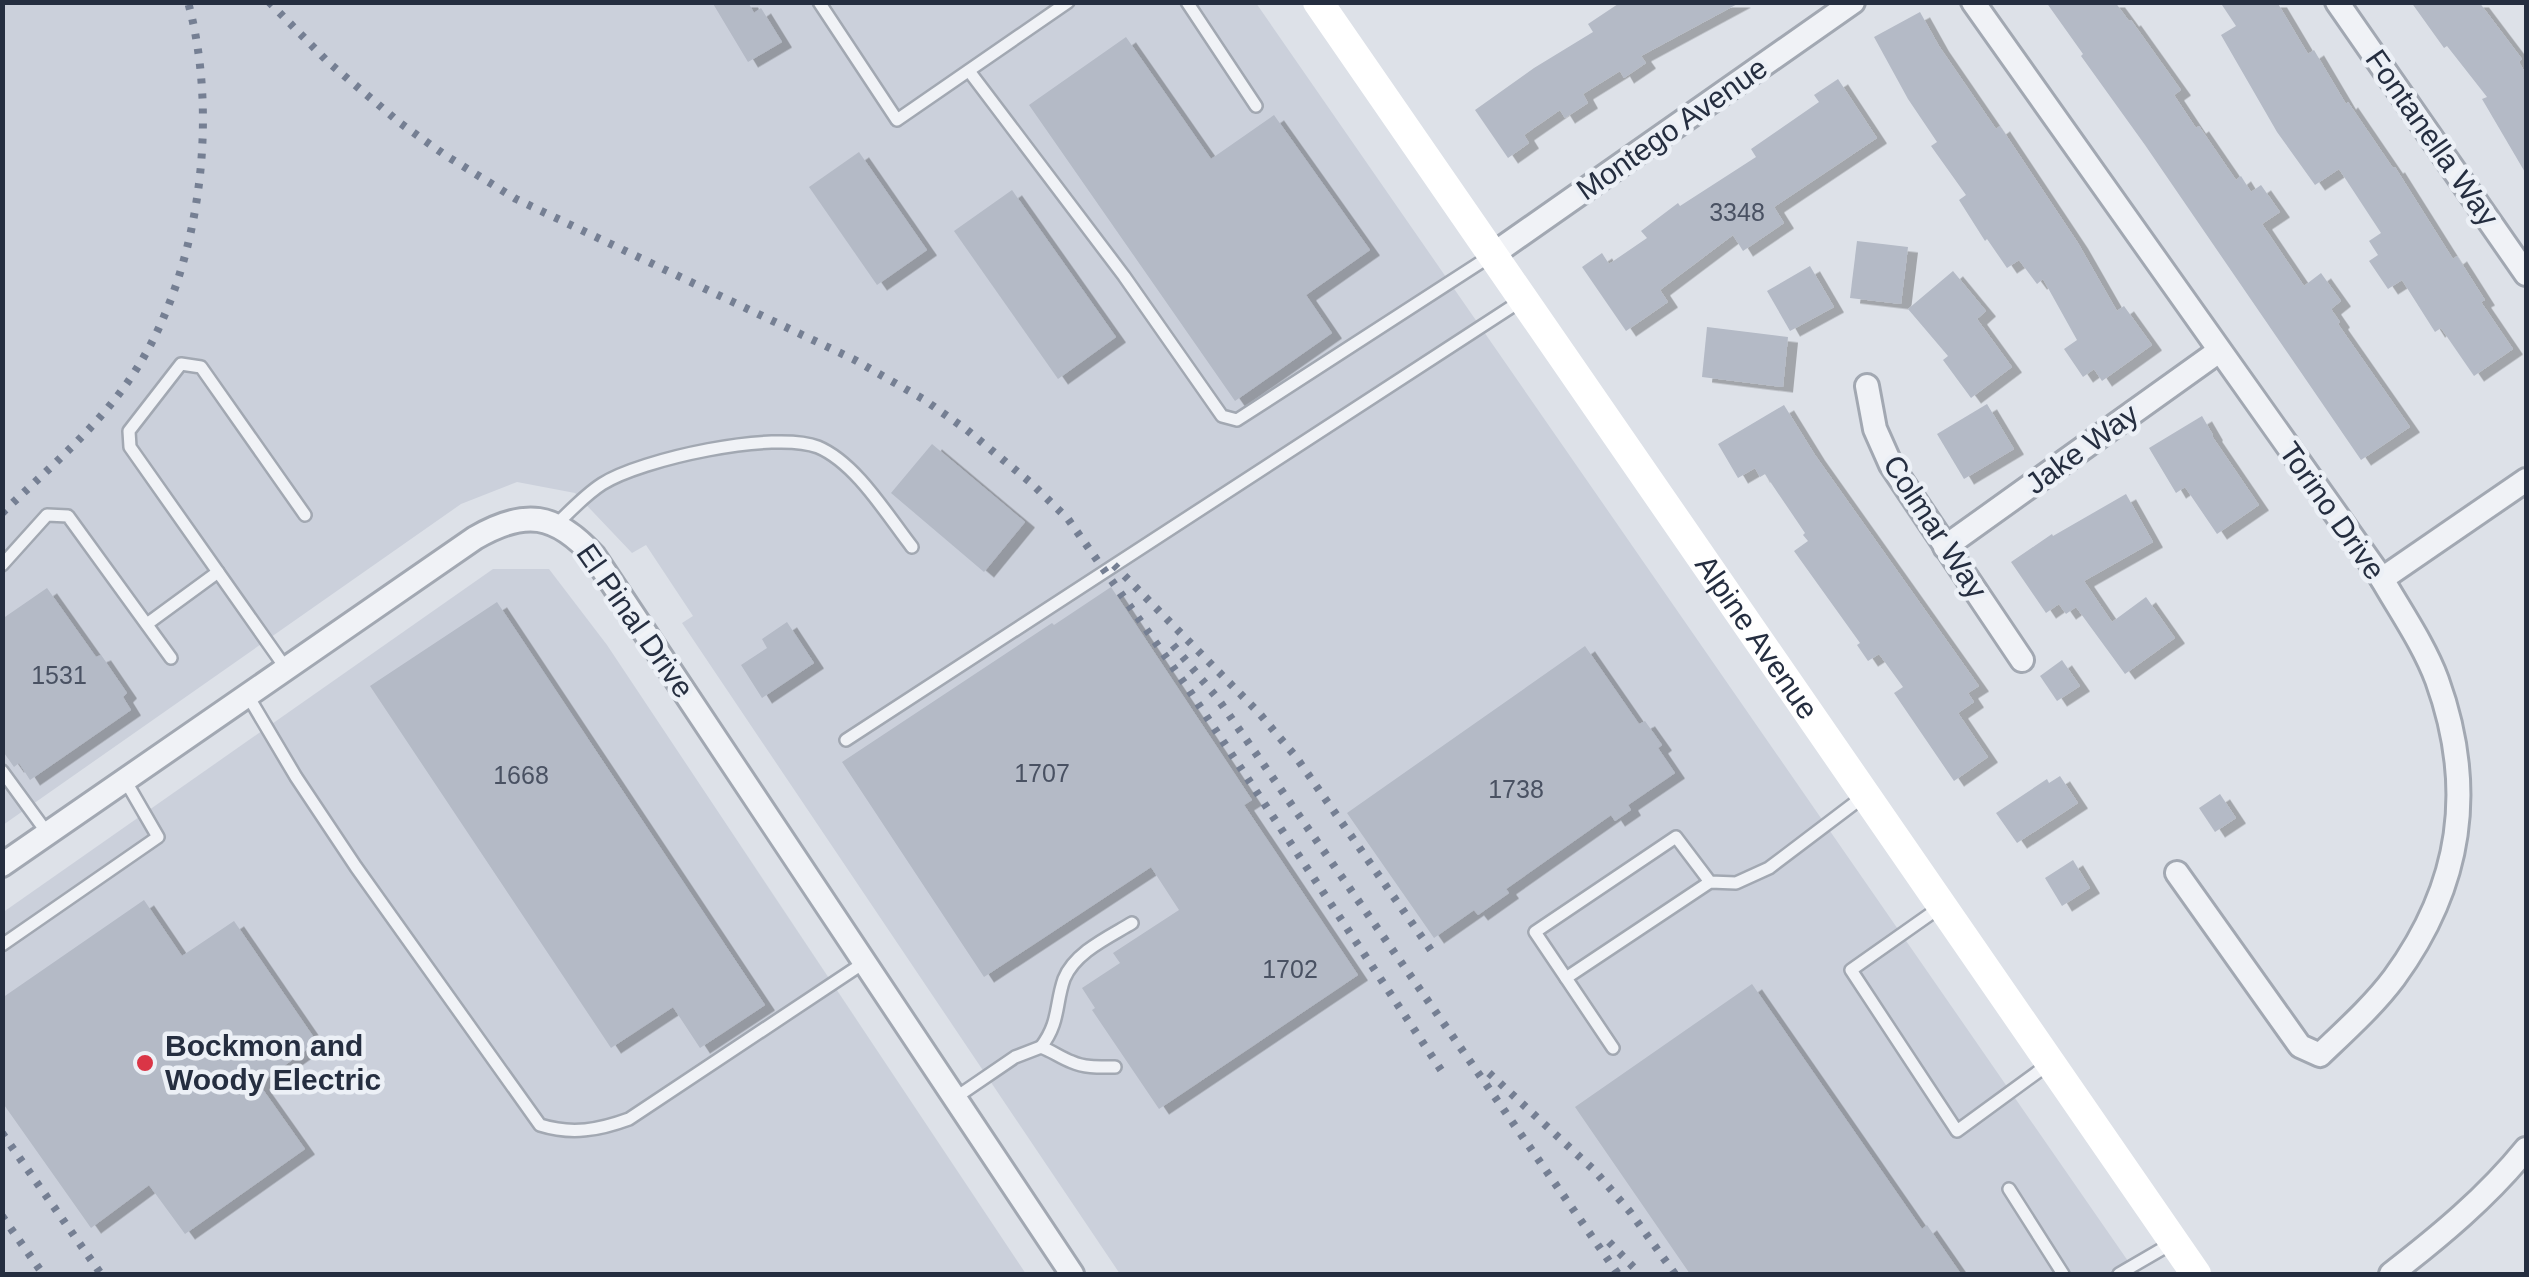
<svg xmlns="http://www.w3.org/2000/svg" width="2529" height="1277" viewBox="0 0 2529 1277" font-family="Arial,sans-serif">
<defs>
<filter id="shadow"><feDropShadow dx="10" dy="5.5" stdDeviation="0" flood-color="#0004"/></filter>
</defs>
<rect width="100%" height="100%" fill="#dde1e8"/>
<g fill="#cbd0db">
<path d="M 3,3 L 1256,3 L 2137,1274 L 1120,1274 L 682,623 L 693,616 L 646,545 L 632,553 L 575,493 L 517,482 L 461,504 L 3,825 Z"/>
<path d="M 493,569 L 549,569 L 607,645 L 1026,1274 L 3,1274 L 2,913 Z"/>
</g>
<g fill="#b4bac6" filter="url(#shadow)">
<path d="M 712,2 L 748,2 L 754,13 L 761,8 L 782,42 L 748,62 Z"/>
<path d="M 1621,2 L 1741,2 L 1641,56 L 1646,63 L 1624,78 L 1620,71 L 1583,94 L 1588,103 L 1565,118 L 1560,110 L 1524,135 L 1529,143 L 1508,158 L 1475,110 L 1534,68 L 1593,32 L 1588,24 Z"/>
<path d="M 2046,2 L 2115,2 L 2129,21 L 2131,20 L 2181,90 L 2174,95 L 2196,128 L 2199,126 L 2236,180 L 2241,176 L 2251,192 L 2261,185 L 2280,212 L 2262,224 L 2304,286 L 2321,273 L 2341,301 L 2331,309 L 2340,322 L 2338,324 L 2410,427 L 2361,460 L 2145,145 L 2081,56 L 2083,54 Z"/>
<path d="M 2220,2 L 2277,2 L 2308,54 L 2314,50 L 2346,104 L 2348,102 L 2393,168 L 2395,167 L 2453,259 L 2457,256 L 2485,300 L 2481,302 L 2513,349 L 2474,376 L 2441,328 L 2435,332 L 2402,280 L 2388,289 L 2369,261 L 2378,255 L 2369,241 L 2381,233 L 2339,169 L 2315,185 L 2277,132 L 2221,35 L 2236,26 Z"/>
<path d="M 2411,2 L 2479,2 L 2522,59 L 2519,62 L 2526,74 L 2526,174 L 2482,99 L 2487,97 L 2447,46 L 2444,48 Z"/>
<path d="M 1920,12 L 1939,46 L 1996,129 L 2000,126 L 2078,243 L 2117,311 L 2124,306 L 2152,345 L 2102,381 L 2094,369 L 2083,377 L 2064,349 L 2077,340 L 2043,279 L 2037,284 L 2019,260 L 2007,268 L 1987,239 L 1985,241 L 1959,200 L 1966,195 L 1931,146 L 1937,142 L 1908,99 L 1874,37 Z"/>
<path d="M 1126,37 L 1211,159 L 1274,115 L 1370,250 L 1306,295 L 1332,333 L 1235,401 L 1029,105 Z"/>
<path d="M 1838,79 L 1877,138 L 1774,207 L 1784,223 L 1743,251 L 1733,235 L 1660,290 L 1668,302 L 1626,331 L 1582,267 L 1602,253 L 1609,264 L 1647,238 L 1641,231 L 1678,203 L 1680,206 L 1756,157 L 1751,149 L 1819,102 L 1814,95 Z"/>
<path d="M 859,152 L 927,250 L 877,285 L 809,187 Z"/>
<path d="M 1012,190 L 1116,337 L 1058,379 L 954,231 Z"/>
<path d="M 1857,241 L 1908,247 L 1901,304 L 1850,298 Z"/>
<path d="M 1810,266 L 1834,307 L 1790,331 L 1767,291 Z"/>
<path d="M 1953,271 L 1986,311 L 1977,319 L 2012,367 L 1971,398 L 1943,360 L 1948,356 L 1908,309 Z"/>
<path d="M 1707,327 L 1788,337 L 1783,387 L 1702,377 Z"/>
<path d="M 1987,404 L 2014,449 L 1964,479 L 1937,434 Z"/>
<path d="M 1784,405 L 1815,455 L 1979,686 L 1968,693 L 1974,702 L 1958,713 L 1988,757 L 1954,781 L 1894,693 L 1903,687 L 1879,654 L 1868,661 L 1857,645 L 1860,643 L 1794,551 L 1808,541 L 1803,535 L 1805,533 L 1765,474 L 1760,477 L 1755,468 L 1738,478 L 1718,444 Z"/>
<path d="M 2202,416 L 2213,435 L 2212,436 L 2259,505 L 2217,534 L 2185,487 L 2176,493 L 2149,448 Z"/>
<path d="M 932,444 L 1025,522 L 984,572 L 891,493 Z"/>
<path d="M 2126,494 L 2153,542 L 2084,581 L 2112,622 L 2146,597 L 2175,638 L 2125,674 L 2076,607 L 2066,614 L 2059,604 L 2046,613 L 2011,562 L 2052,534 L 2053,536 Z"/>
<path d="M 1111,587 L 1252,800 L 1244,805 L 1358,975 L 1159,1109 L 1092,1010 L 1095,1008 L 1082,988 L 1120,963 L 1113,953 L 1179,910 L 1151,867 L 984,977 L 842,762 L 1052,623 L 1054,625 Z"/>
<path d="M 47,588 L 96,657 L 101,655 L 127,693 L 123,697 L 131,710 L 30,780 L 19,763 L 14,767 L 2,750 L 2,619 Z"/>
<path d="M 497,602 L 765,1005 L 700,1048 L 673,1007 L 611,1048 L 370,686 Z"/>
<path d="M 787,622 L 814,663 L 762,698 L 741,665 L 767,648 L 762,639 Z"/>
<path d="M 1585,646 L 1639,724 L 1645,721 L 1662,745 L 1658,748 L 1675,773 L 1628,805 L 1631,810 L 1615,821 L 1611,815 L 1506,889 L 1509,893 L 1478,915 L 1474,910 L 1434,938 L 1347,813 Z"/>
<path d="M 2062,660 L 2080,686 L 2057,701 L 2040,676 Z"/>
<path d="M 2060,776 L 2078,803 L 2017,843 L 1996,813 L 2047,779 L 2049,783 Z"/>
<path d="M 2220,794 L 2236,818 L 2215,832 L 2199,808 Z"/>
<path d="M 2073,860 L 2090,888 L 2062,906 L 2045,878 Z"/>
<path d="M 144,900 L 182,956 L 234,921 L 317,1042 L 259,1084 L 305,1149 L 185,1234 L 149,1185 L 91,1228 L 2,1102 L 2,998 Z"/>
<path d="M 1752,984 L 1922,1229 L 1927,1225 L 1961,1274 L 1690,1274 L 1575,1107 Z"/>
</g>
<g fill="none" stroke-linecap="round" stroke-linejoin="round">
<defs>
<g id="lane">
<path d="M 819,2 L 897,120 L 1068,2"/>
<path d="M 1187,2 L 1256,106"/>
<path d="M 969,71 L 1124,276 L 1222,416 L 1237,420 L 1492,255"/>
<path d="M 556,525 C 570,511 585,495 602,484 C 641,459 775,430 818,447 C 856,463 887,515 912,547"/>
<path d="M 2,565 L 47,515 L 68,516 L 171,658"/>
<path d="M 147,624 L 218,572"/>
<path d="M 287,670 L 130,447 L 129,431 L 181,364 L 201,367 L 305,515"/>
<path d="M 248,696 L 296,777 L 356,867 L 540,1125 C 572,1135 599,1130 629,1119 L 865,962"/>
<path d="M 846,740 L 1522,300"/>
<path d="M 2,771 L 48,834"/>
<path d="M 1710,882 L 1676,837 L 1535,932 L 1566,978 L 1710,882 L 1736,883 L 1769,868 L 1864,796"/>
<path d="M 1939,908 L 1851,970 L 1957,1131 L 2050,1063"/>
<path d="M 2,945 L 158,837 L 125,780"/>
<path d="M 1566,978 L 1613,1048"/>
<path d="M 1041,1047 C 1060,1022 1055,1005 1064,979 C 1075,952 1109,937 1132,923"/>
<path d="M 955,1098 L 1015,1057 L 1041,1047 C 1052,1051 1061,1058 1072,1062 C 1085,1068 1101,1067 1115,1067"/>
<path d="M 2009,1189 L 2063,1274"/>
<path d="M 2119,1274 L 2174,1242"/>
</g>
<g id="street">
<path d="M 1973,2 L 2382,579 C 2401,612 2424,645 2437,680 C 2476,788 2462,885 2394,978 C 2373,1006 2345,1031 2320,1055 L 2300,1046 L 2177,873"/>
<path d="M 2337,2 L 2526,274"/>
<path d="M 1492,255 L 1853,2"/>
<path d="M 1867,386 L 1875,429 L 1891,465 L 2022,660"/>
<path d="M 1945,547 L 2219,351"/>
<path d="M 2382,579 L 2526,480"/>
<path d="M 2,865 L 475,538 C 525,509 555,513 594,556 L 1072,1274"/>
<path d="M 2391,1274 C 2440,1236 2487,1197 2526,1149"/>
</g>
</defs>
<use href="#lane" stroke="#a2a8b2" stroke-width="16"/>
<use href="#street" stroke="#a2a8b2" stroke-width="28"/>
<use href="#lane" stroke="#f0f2f6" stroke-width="11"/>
<use href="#street" stroke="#f0f2f6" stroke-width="22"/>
<path stroke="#fff" stroke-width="30" id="s1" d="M 1318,2 L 2196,1274"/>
<g stroke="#757f93" stroke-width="8" stroke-dasharray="5 10" stroke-linecap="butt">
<path d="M 269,2 L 328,62 L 400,123 L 445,155 L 516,199 L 853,359 L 923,399 L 967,430 L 1030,482 L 1068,519 L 1185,684 L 1441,1070"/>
<path d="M 2,513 C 45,472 90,434 125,386 C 199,284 221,122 188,2"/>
<path d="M 1114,565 L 1259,713 L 1296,757 L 1435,956"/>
<path d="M 1173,645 L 1218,699 L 1618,1274"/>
<path d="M 1489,1073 L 1595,1171 L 1631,1213 L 1675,1274"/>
<path d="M 2,1133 L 101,1274"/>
<path d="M 2,1216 L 43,1274"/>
<path d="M 1609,1242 L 1640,1274"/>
</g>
</g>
<circle fill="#da3546" stroke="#ecf0f6" stroke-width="4" cx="145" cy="1063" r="10"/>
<g text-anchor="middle" stroke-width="9" stroke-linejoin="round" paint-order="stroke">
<g font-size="25" fill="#495162">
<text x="1737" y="221">3348</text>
<text x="59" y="684">1531</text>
<text x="1042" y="782">1707</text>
<text x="521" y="784">1668</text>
<text x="1516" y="798">1738</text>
<text x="1290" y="978">1702</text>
</g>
<g font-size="30" fill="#252e40" stroke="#ecf0f6">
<text transform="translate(1672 129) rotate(-35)" y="10">Montego Avenue</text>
<text transform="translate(2432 138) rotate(55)" y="10">Fontanella Way</text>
<text transform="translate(2082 449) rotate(-36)" y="10">Jake Way</text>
<text transform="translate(2332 511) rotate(55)" y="10">Torino Drive</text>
<text transform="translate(1935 527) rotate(57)" y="10">Colmar Way</text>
<text transform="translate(635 621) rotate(55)" y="10">El Pinal Drive</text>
<text dy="10" stroke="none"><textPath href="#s1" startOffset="772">Alpine Avenue</textPath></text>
</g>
<g font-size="30" font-weight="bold" fill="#252e40" stroke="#ecf0f6" text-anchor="start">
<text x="165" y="1056">Bockmon and<tspan x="165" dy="34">Woody Electric</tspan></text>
</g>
</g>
<rect width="2529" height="1277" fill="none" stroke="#252e40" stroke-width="10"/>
</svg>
